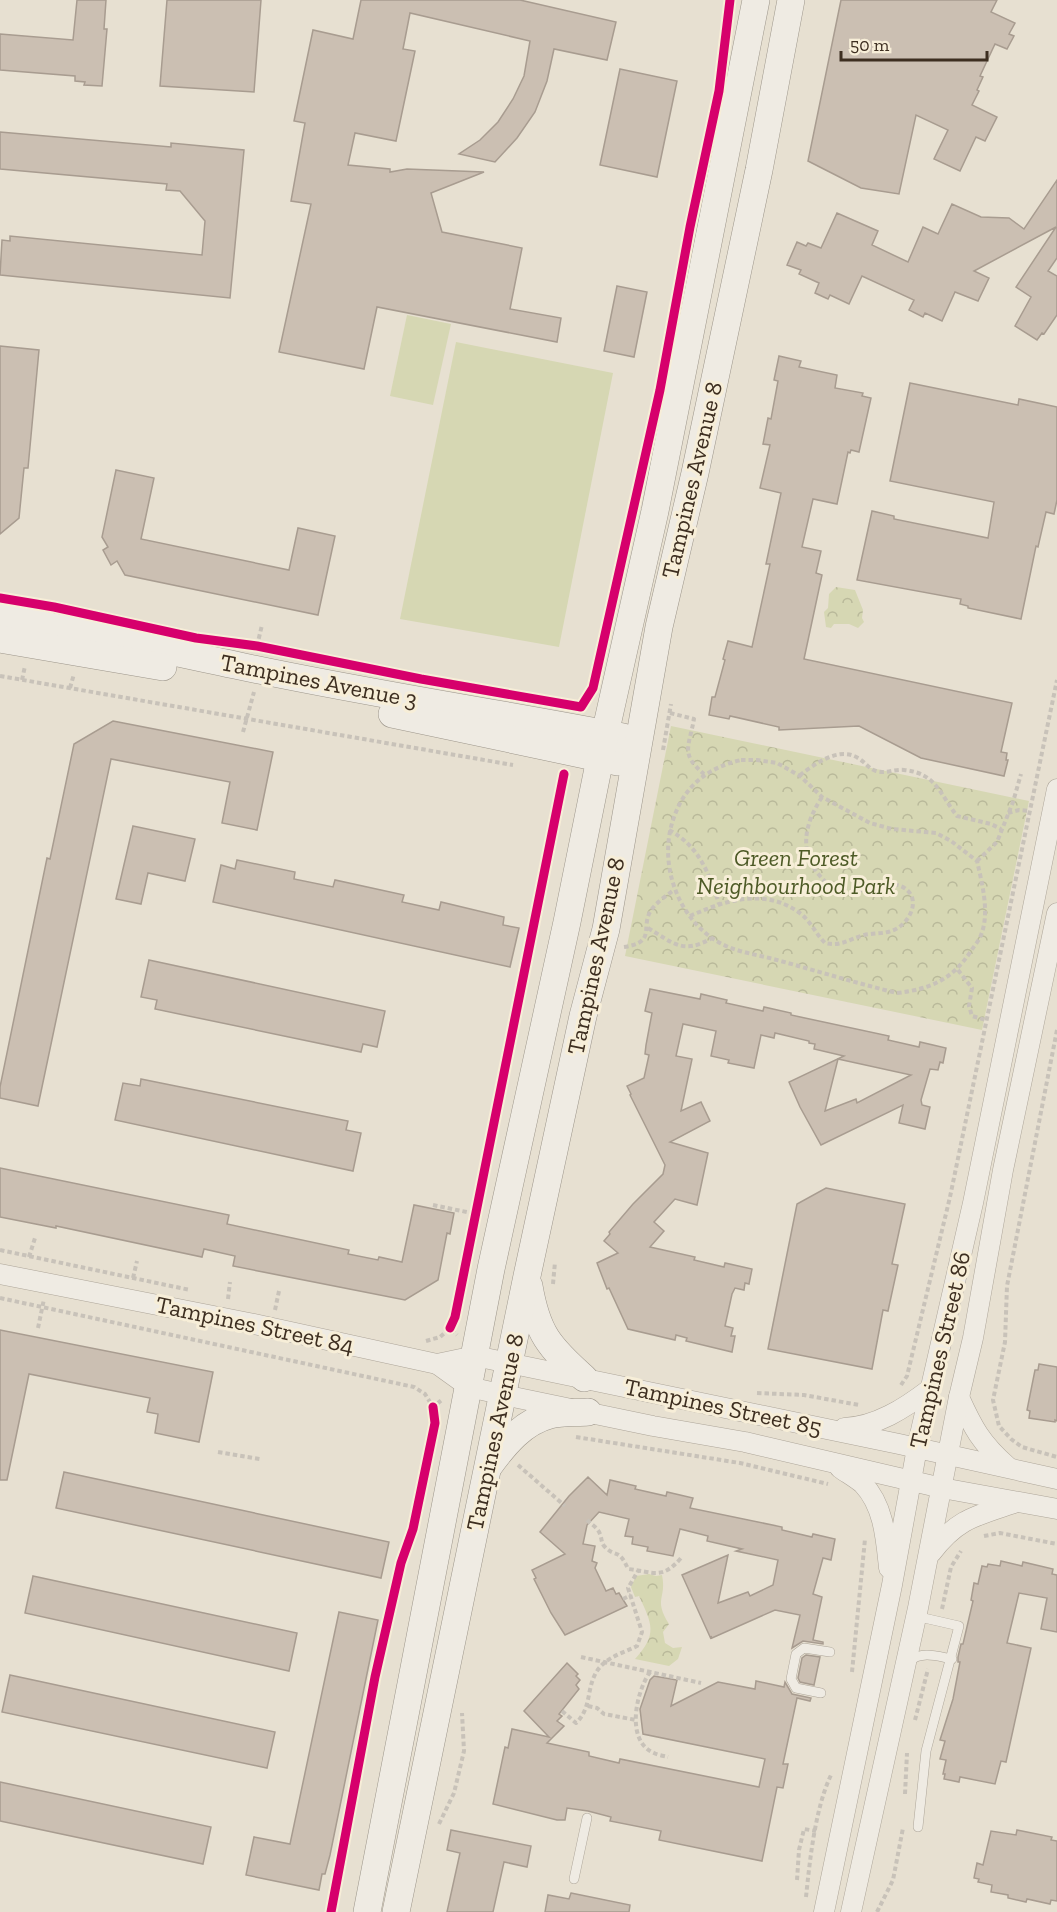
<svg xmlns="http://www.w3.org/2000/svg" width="1057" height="1912" viewBox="0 0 1057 1912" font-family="'Zilla Slab',serif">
<defs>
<pattern id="park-crowns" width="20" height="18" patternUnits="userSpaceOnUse" patternTransform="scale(1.5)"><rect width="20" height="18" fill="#d6d7b3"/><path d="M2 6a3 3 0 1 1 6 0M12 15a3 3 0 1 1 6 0" fill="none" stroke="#b9b99a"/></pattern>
</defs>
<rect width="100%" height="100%" fill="#e7e0d1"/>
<g fill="url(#park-crowns)">
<path d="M 836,587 L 855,590 L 863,610 L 862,618 L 864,622 L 858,628 L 849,624 L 834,624 L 831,628 L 826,627 L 824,612 L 828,608 L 829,594 Z"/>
<path d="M 671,726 L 1029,801 L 982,1030 L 625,956 Z"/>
<path d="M 649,1574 L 656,1576 L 662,1575 C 667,1599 653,1598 669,1624 L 663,1632 L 665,1643 L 673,1648 L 682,1647 L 678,1659 L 669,1666 L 635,1659 C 658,1634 652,1624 639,1596 L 635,1597 L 631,1587 L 636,1576 Z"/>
</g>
<g fill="#d6d7b3">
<path d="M 407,315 L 451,324 L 433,405 L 390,396 Z"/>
<path d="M 456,342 L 613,373 L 559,647 L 400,619 Z"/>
</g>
<g fill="#cbbfb2" stroke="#a89c90" stroke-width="1.5" fill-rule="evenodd">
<path d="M 77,0 L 106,0 L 104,29 L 107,29 L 102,86 L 84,85 L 85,82 L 75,81 L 75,76 L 0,70 L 0,34 L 73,40 Z"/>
<path d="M 167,0 L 261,0 L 254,92 L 160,86 Z"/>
<path d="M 361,0 L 520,0 L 616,22 L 607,60 L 554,49 L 547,81 L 535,112 L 517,138 L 495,162 L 459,154 L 480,140 L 498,122 L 513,99 L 524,76 L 530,41 L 410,13 L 403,49 L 415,51 L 396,141 L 355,133 L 348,165 L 390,169 L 390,172 L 407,169 L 484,172 L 431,193 L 442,232 L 522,248 L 510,309 L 561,318 L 557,342 L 377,307 L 364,369 L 279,352 L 311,204 L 291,201 L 305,123 L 294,121 L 313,30 L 353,39 Z"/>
<path d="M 841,0 L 997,0 L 991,12 L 1015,23 L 1009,34 L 1014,36 L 1007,49 L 995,44 L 980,76 L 983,77 L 977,90 L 979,91 L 972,105 L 997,117 L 985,141 L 976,137 L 960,171 L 934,159 L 948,130 L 916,115 L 899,194 L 861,188 L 808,161 Z"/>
<path d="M 620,69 L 677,81 L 657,177 L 600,165 Z"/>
<path d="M 0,132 L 171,147 L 171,143 L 244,150 L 230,298 L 0,275 L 2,240 L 10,241 L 10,236 L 202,255 L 205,221 L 180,191 L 166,190 L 167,184 L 0,169 Z"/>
<path d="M 1057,180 L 1057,258 L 1048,271 L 1057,276 L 1057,315 L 1044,334 L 1042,333 L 1037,340 L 1015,326 L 1031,297 L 1016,287 L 1056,227 L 974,271 L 989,278 L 978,301 L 955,292 L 942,321 L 925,313 L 923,317 L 909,310 L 914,300 L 862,276 L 849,304 L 830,295 L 828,299 L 815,293 L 819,283 L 799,274 L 801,270 L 787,265 L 797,242 L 806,246 L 808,243 L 821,248 L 837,213 L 878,231 L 872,245 L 908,262 L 923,227 L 938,234 L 952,204 L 981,217 L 1009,218 L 1024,229 Z"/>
<path d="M 617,286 L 647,292 L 634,357 L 604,351 Z"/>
<path d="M 0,346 L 39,350 L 28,468 L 24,468 L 19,518 L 0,534 Z"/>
<path d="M 779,356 L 801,361 L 799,367 L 837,375 L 835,388 L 863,393 L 862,396 L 871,398 L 859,452 L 851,450 L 850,453 L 848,452 L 837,504 L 813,499 L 802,547 L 821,551 L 816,573 L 822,575 L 804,659 L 1012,703 L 1001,752 L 1007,753 L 1006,760 L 1008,760 L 1004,776 L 921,758 L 859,726 L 779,730 L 779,727 L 730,716 L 729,719 L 709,715 L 712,697 L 715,697 L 725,660 L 723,659 L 728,641 L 752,647 L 770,564 L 766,564 L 781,493 L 760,488 L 770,445 L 763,444 L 768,418 L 771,419 L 778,381 L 774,380 Z"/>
<path d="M 910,383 L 1018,405 L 1019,399 L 1057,407 L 1057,500 L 1054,514 L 1046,512 L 1038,547 L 1036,546 L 1021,619 L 968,608 L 968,606 L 960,604 L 961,599 L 857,580 L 872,511 L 894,516 L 894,519 L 988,538 L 994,502 L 890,481 Z"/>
<path d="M 116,470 L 154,478 L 141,539 L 289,570 L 298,528 L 335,536 L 318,615 L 125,575 L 117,561 L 111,565 L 103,550 L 108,547 L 102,537 Z"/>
<path d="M 113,721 L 273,752 L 257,830 L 222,823 L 230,782 L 111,759 L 38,1106 L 0,1098 L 0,1087 L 47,858 L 50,859 L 74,744 Z"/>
<path d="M 133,826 L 195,839 L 185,881 L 148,873 L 141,904 L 116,899 Z"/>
<path d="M 237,860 L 295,872 L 294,879 L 333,887 L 335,880 L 404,895 L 402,902 L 439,910 L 441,902 L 504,917 L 503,925 L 519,928 L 510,967 L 213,902 L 221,865 L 235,869 Z"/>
<path d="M 149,960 L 385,1011 L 377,1047 L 363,1044 L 361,1052 L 155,1009 L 157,1000 L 141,997 Z"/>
<path d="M 650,989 L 700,999 L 701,994 L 727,1000 L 726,1003 L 763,1011 L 764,1007 L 791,1013 L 791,1015 L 889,1036 L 888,1040 L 919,1047 L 920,1042 L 946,1048 L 943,1063 L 940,1062 L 938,1070 L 930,1069 L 921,1100 L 922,1105 L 930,1107 L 925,1129 L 899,1123 L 903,1105 L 821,1145 L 800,1107 L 789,1082 L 844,1056 L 814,1049 L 815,1044 L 809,1043 L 809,1041 L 775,1033 L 774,1038 L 761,1035 L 754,1068 L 728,1063 L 729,1060 L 711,1056 L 716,1031 L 683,1024 L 676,1056 L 692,1059 L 681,1111 L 701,1102 L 710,1121 L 670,1142 L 708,1153 L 697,1205 L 675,1199 L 654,1222 L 664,1231 L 650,1247 L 695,1257 L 694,1260 L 724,1267 L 725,1263 L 752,1269 L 749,1284 L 745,1283 L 744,1290 L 735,1288 L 732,1294 L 725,1326 L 733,1328 L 731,1336 L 735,1336 L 732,1352 L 686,1341 L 687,1338 L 676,1335 L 675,1340 L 628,1329 L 609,1288 L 607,1289 L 597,1263 L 618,1253 L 604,1241 L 610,1234 L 609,1232 L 633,1204 L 663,1174 L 665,1165 L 630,1095 L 631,1094 L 627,1086 L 644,1078 L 649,1055 L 645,1054 L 646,1045 L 652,1013 L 645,1011 ZM 838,1059 L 911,1075 L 857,1103 L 856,1099 L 825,1111 Z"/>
<path d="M 141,1079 L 348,1121 L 346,1130 L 361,1133 L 353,1171 L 115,1120 L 123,1083 L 140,1086 Z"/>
<path d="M 0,1168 L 229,1215 L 227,1224 L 349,1250 L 348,1254 L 378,1260 L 379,1257 L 402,1262 L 414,1205 L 454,1213 L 450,1234 L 447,1233 L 438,1280 L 405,1300 L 233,1266 L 235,1256 L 204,1249 L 202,1257 L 56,1226 L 56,1228 L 0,1217 Z"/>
<path d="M 826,1188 L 905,1204 L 892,1264 L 898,1265 L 888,1311 L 883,1310 L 872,1369 L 768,1349 L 797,1204 Z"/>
<path d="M 0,1330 L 213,1372 L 199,1442 L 155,1433 L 158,1414 L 147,1412 L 150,1398 L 29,1374 L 7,1480 L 0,1480 Z"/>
<path d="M 1039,1364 L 1057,1367 L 1057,1421 L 1055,1420 L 1055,1422 L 1029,1418 L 1030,1411 L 1027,1410 L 1035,1370 L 1038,1370 Z"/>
<path d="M 64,1472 L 389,1542 L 381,1578 L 56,1508 Z"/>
<path d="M 588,1477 L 607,1495 L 610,1480 L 636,1486 L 635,1489 L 666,1496 L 667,1492 L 693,1498 L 690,1508 L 782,1527 L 782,1530 L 812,1537 L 813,1534 L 835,1539 L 831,1560 L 823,1558 L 813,1594 L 822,1597 L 813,1640 L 823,1642 L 823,1644 L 803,1641 L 792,1648 L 800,1615 L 775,1610 L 712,1638 L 711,1636 L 711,1639 L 682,1575 L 728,1555 L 718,1603 L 748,1592 L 750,1596 L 773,1585 L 778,1560 L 736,1551 L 742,1549 L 707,1541 L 708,1536 L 680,1529 L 673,1556 L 647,1551 L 648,1547 L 632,1544 L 633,1537 L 625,1536 L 629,1519 L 599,1512 L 587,1525 L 583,1544 L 595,1546 L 592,1561 L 597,1563 L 595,1568 L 606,1591 L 613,1588 L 616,1594 L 619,1593 L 627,1606 L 565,1635 L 551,1613 L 534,1579 L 536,1578 L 532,1570 L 565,1554 L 540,1532 L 569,1496 Z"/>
<path d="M 1001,1561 L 1022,1566 L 1023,1562 L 1053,1569 L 1052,1574 L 1057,1575 L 1057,1632 L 1041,1629 L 1047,1598 L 1019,1593 L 1007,1643 L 1031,1648 L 1006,1762 L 1001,1761 L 995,1784 L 960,1777 L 959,1782 L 944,1779 L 945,1774 L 943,1774 L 946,1760 L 940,1759 L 945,1741 L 940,1740 L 953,1699 L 960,1662 L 958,1662 L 958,1657 L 961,1644 L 963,1644 L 973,1601 L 971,1600 L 974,1583 L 978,1584 L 982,1566 L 987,1567 L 988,1564 L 1000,1566 Z"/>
<path d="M 33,1576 L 297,1633 L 289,1671 L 25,1613 Z"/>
<path d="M 339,1612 L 378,1620 L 330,1855 L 325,1874 L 322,1874 L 319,1890 L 246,1875 L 254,1837 L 290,1844 Z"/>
<path d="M 806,1655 L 820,1657 L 814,1685 L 800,1682 L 798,1678 L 802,1658 Z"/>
<path d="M 567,1663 L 578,1674 L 576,1676 L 580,1680 L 576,1685 L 579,1689 L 559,1714 L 562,1716 L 557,1721 L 564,1726 L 547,1743 L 589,1752 L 589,1756 L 619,1763 L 620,1759 L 759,1787 L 765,1759 L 643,1734 L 640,1709 L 650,1680 L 654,1676 L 677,1680 L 671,1706 L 718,1682 L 755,1689 L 756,1681 L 784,1687 L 785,1682 L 792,1694 L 811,1698 L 810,1701 L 797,1698 L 783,1764 L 788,1764 L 783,1788 L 777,1787 L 762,1861 L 659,1840 L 661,1831 L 610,1821 L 611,1817 L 588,1811 L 567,1808 L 565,1820 L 557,1820 L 493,1804 L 505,1747 L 508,1748 L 512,1729 L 549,1737 L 524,1711 Z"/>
<path d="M 10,1675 L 275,1732 L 267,1768 L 2,1712 Z"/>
<path d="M 0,1782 L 211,1827 L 203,1864 L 0,1821 Z"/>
<path d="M 451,1830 L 531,1846 L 527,1867 L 504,1862 L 493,1912 L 447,1912 L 460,1853 L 447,1850 Z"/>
<path d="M 1017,1830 L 1052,1837 L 1051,1840 L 1057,1841 L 1057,1901 L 1051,1900 L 1050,1904 L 1027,1899 L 1026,1902 L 1008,1898 L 1008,1895 L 991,1892 L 992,1885 L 978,1882 L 979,1879 L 974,1878 L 977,1863 L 983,1865 L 991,1831 L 1016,1835 Z"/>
<path d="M 571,1893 L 630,1905 L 629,1912 L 545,1912 L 548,1895 L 569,1899 Z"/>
</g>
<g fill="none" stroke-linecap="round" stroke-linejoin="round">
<defs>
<g id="lane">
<path d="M 909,1661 C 923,1651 936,1656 952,1659"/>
<path d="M 821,1693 L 796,1688 L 791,1679 L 796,1654 L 804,1648 L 830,1652"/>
<path d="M 918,1827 L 926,1751 L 959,1626 L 924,1618 L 919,1610"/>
<path d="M 574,1879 L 587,1818"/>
</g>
<g id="street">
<path d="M 0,1274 L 249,1323 L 437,1364 L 469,1387 L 518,1398 L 653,1426 L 745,1442 L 942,1488 L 1057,1509"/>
<path d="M 437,1364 L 475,1356 L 899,1444 L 1057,1479"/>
<path d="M 959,1397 C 973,1428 981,1443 1007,1466"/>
<path d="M 844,1428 C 876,1427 905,1408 930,1389"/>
<path d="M 840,1468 C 847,1473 856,1478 863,1484 C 884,1506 886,1539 889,1568"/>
<path d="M 931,1553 C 957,1519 975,1516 1014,1503"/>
<path d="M 824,1912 L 892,1585 L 917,1448 L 973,1203 L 1057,789"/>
<path d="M 851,1912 L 918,1608 L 959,1397 L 973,1338 L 1003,1170 L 1057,913"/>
</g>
<g id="secondary">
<path d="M 0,617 C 79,630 157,649 235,665 C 364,693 494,712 623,737"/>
<path d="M 0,639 L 163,667"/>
<path d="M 392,714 L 618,762"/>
<path d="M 529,1286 C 537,1333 549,1347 584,1378"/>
<path d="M 489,1466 C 505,1444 523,1422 550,1415 C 561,1412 576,1413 588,1412"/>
<path d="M 367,1912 L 491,1269 L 567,922 L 605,734 L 655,511 L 756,0"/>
<path d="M 396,1912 L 527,1276 L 583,1016 L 606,929 L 659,627 L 695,473 L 759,170 L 791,0"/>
</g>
</defs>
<use href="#lane" stroke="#ada599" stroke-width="10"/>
<use href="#street" stroke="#ada599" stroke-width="21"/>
<use href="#secondary" stroke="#9c958a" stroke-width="28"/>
<g stroke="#c8c2b9" stroke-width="4" stroke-dasharray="4.5 3" stroke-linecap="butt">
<path d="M 257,646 L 262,625"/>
<path d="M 0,676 L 513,765"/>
<path d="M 22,680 L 25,666"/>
<path d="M 70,688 L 74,674"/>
<path d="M 670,713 L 694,719 C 689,747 680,754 704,774"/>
<path d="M 243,732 L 254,692"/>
<path d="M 663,750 L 671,704"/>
<path d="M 741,760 L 757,760 L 777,763 L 800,776 L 822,797 L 870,823 L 892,829 L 936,833 L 951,841 L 977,861 C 982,883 990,913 981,935 C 979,941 974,946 971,951 C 952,980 930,989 897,993 C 856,983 817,971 777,960 C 756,954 731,952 712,938 C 676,913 659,862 673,820 C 684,786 707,768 741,760 Z"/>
<path d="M 800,775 C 815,764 839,746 858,758 C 865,762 869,769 876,771 C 885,774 894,769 904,770 C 936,773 940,794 957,816 L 991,824 L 1001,829"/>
<path d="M 1008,813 L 1019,810 L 1030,811"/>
<path d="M 669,830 C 699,846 709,873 719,904"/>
<path d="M 977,861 L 997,842 L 1013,802 L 1021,774"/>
<path d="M 690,916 C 726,900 766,887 801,914 C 811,922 816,934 825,943 C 841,947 849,939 864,935 C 873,933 883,934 891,931 C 906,927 920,905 909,892 C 893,874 867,894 848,891 C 837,890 827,885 820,876 C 798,851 805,823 822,797"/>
<path d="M 648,928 C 673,943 683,955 712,938"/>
<path d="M 624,947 C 658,942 639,926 652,909 C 657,902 667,895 674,890"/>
<path d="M 958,970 L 972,988 L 969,1006 L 972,1016 L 986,1020"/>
<path d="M 1057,1030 L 1007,1286 L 1005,1342 L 993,1400 L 999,1426 L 1011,1439 L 1022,1447 L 1057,1457"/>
<path d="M 433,1205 L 476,1214"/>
<path d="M 0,1250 L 190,1290"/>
<path d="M 29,1257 L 35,1238"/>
<path d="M 133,1278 L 137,1261"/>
<path d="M 553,1284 L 555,1262"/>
<path d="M 0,1298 L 414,1387 L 425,1394 L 433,1407 L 443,1399"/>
<path d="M 228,1299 L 230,1282"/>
<path d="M 275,1310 L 279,1291"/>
<path d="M 38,1328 L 44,1299"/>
<path d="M 426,1341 L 440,1337 L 450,1328 L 457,1335"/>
<path d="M 901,1385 L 907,1376 L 950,1197 L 1057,680"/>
<path d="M 757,1393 L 804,1395 L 859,1405"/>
<path d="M 576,1437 L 740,1463 L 828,1484"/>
<path d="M 218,1452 L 260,1459"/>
<path d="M 518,1465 L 565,1506"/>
<path d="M 587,1520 C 591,1524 598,1528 600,1534 C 602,1539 601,1543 605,1547 C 616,1558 619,1548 628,1569 C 654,1572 662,1580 681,1558"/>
<path d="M 984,1536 L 1000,1533 L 1057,1544"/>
<path d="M 623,1599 L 631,1595"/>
<path d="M 942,1609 L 951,1567 L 961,1551"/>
<path d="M 581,1657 L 701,1683"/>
<path d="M 650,1672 C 636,1692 625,1741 654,1753 C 658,1755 664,1756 668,1757"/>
<path d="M 852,1672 L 865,1539"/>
<path d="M 588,1706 L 597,1708 L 604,1714 L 636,1720"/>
<path d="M 562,1711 L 576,1723 C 592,1708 586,1688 597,1671 C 606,1657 623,1653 637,1646 L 642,1632 L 628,1588 L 638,1571"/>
<path d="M 915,1720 L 928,1669"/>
<path d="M 905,1794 L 907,1753"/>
<path d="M 439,1824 L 454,1793 L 464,1751 L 462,1713"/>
<path d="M 797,1880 L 799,1850 L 804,1829 L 816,1831"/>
<path d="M 806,1897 C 810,1859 815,1809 831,1775"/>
<path d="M 877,1912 L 893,1880 L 903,1828"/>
</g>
<use href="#lane" stroke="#efebe3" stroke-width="9"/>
<use href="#street" stroke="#efebe3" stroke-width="20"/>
<use href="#secondary" stroke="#efebe3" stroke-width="27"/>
<defs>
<g id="cycleway">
<path d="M 0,598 L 54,607 L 196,638 L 257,646 L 421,679 L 581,707 L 593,688 L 660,390 L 690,227 L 719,91 L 730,0"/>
<path d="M 450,1328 L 455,1317 L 564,774"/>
<path d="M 331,1912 L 375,1677 L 401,1563 L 413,1529 L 435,1423 L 433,1407"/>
</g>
</defs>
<use href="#cycleway" stroke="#f7eed8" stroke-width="13"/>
<use href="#cycleway" stroke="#d6006c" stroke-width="9"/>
</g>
<g text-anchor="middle" stroke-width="6" stroke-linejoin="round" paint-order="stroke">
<g font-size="24" fill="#3d2e20" stroke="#f7eed8">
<text transform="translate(692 480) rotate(-77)" y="8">Tampines Avenue 8</text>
<text transform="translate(319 681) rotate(11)" y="8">Tampines Avenue 3</text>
<text transform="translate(596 956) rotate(-78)" y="8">Tampines Avenue 8</text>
<text transform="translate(255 1325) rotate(12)" y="8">Tampines Street 84</text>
<text transform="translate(940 1350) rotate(-77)" y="8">Tampines Street 86</text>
<text transform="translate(723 1407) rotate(12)" y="8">Tampines Street 85</text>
<text transform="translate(495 1432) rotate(-78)" y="8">Tampines Avenue 8</text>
</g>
<g font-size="24" font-style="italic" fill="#4d5a26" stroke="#f7eed8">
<text x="796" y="866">Green Forest<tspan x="796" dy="28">Neighbourhood Park</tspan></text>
</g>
</g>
<path d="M841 51v9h146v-9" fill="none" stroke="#3d2e20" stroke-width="3"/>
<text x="850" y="51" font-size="18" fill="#3d2e20" stroke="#f7eed8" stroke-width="4.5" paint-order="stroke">50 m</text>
</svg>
